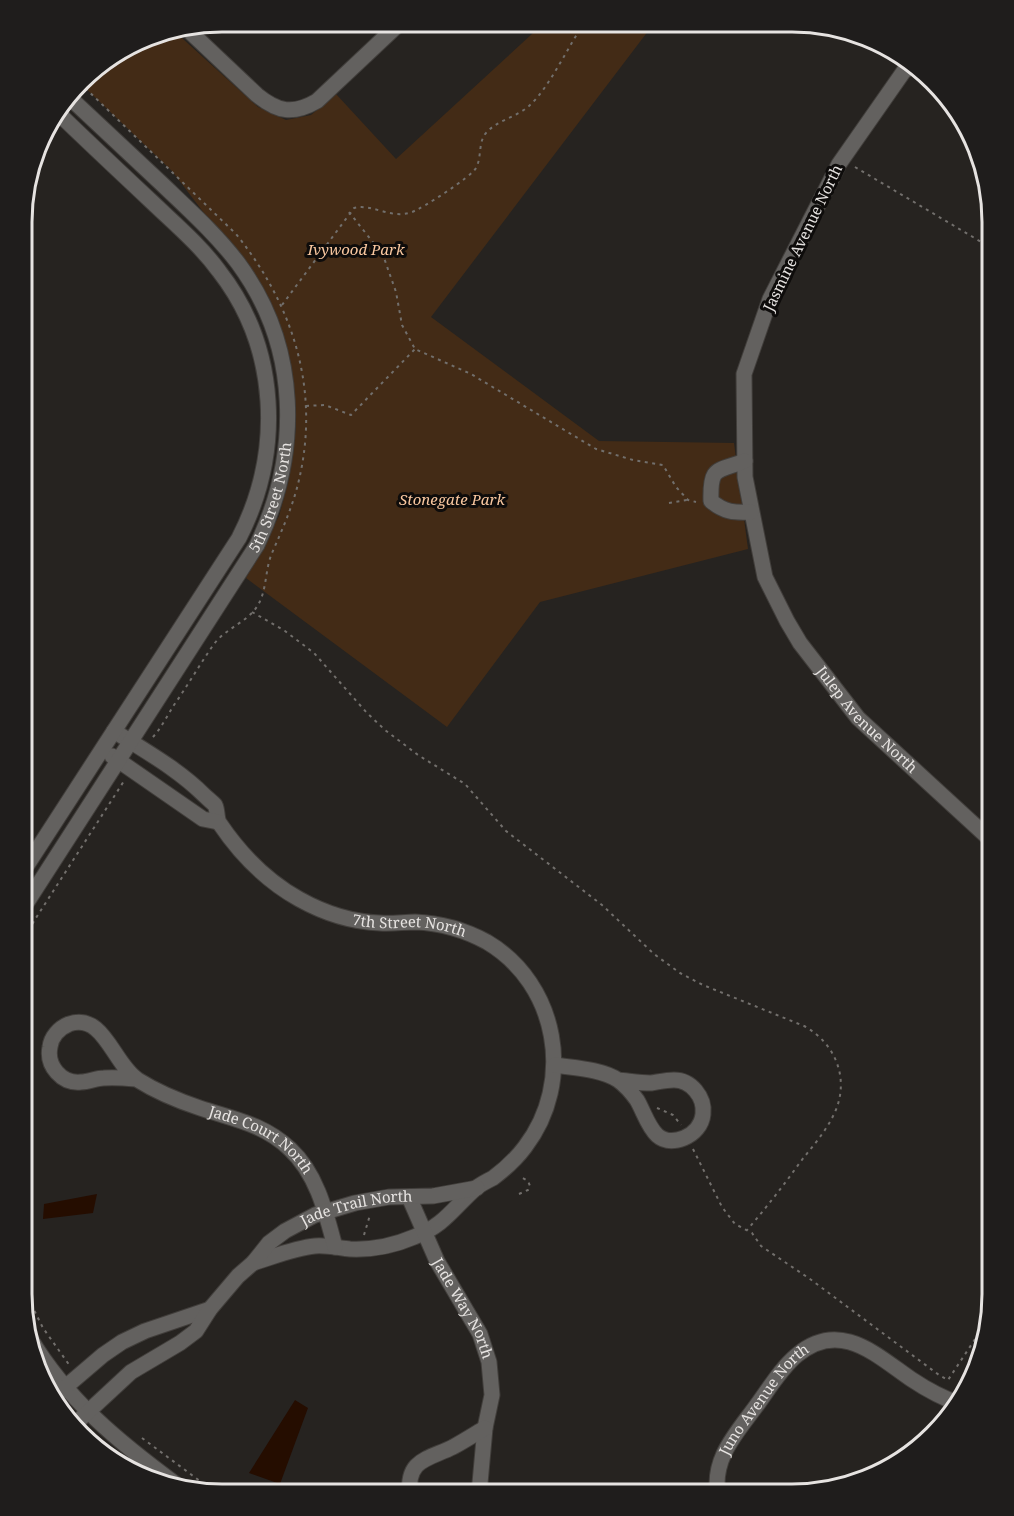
<svg xmlns="http://www.w3.org/2000/svg" width="1014" height="1516" viewBox="0 0 1014 1516" font-family="'Noto Serif',serif">
<rect width="100%" height="100%" fill="#262320"/>
<path fill="#432b16" d="M 545,22 L 655,22 L 431,317 L 599,441 L 734,443 L 748,549 L 540,602 L 447,727 L 246,578 L 279,516 L 288,483 L 296,428 L 296,410 L 290,363 L 283,336 L 264,292 L 172,171 L 80,83 C 96,63 147,33 172,29 L 258,107 L 286,120 L 311,115 L 336,94 L 396,159 Z"/>
<g fill="#250d00">
<path d="M 97,1194 L 93,1213 L 43,1219 L 44,1204 Z"/>
<path d="M 295,1400 L 308,1408 L 280,1484 L 249,1473 Z"/>
</g>
<g fill="none" stroke-linecap="round" stroke-linejoin="round">
<defs>
<g id="minor">
<path d="M 185,27 L 257,95 C 278,112 293,115 317,101 L 401,22"/>
<path id="s1" d="M 916,64 L 904,71 L 839,164 L 770,299 L 744,374 L 745,477 L 765,577 L 787,621 L 800,643 L 858,718 L 993,842"/>
<path d="M 745,461 C 716,472 710,466 711,501 C 724,512 734,513 751,512"/>
<path id="s2" d="M 114,731 C 145,751 178,769 204,795 C 207,798 212,802 215,805 C 218,811 216,819 220,824 C 241,855 267,881 299,899 C 324,913 352,922 380,923 C 392,924 404,922 415,922 C 440,923 465,930 487,942 C 558,984 575,1082 525,1147 C 516,1159 505,1169 493,1178 C 487,1181 481,1184 476,1188 C 453,1208 445,1225 414,1237 C 393,1246 372,1250 350,1249 C 339,1248 327,1245 315,1246 C 294,1248 273,1257 253,1263"/>
<path d="M 112,756 L 203,819 L 218,822"/>
<path d="M 22,873 L 239,538 C 283,452 279,348 219,271 C 200,245 175,224 152,202 C 120,172 88,142 56,111"/>
<path id="s3" d="M 22,910 L 257,545 C 301,453 300,347 238,263 C 216,234 188,209 162,184 C 131,155 100,126 68,96"/>
<path d="M 555,1065 C 574,1068 601,1069 618,1080 C 625,1085 632,1093 637,1100 C 648,1119 653,1150 684,1138 C 694,1134 702,1125 703,1114 C 705,1097 691,1080 674,1080 C 666,1080 658,1082 651,1083 C 640,1083 629,1081 618,1080"/>
<path id="s4" d="M 136,1079 C 125,1078 114,1077 104,1078 C 96,1078 89,1082 81,1082 C 62,1084 46,1066 50,1047 C 51,1037 59,1028 69,1024 C 104,1012 113,1064 138,1080 C 157,1092 179,1101 200,1108 C 233,1119 264,1124 290,1149 C 317,1174 326,1213 335,1247"/>
<path id="s5" d="M 409,1197 L 437,1261 L 480,1334 L 489,1362 L 492,1395 L 485,1428 L 479,1494"/>
<path d="M 30,1338 C 67,1400 120,1443 177,1485"/>
<path d="M 55,1396 L 103,1355 L 122,1342 L 145,1331 L 210,1309"/>
<path id="s6" d="M 76,1423 L 131,1372 L 180,1343 L 196,1331 L 210,1309 L 238,1276 L 253,1263 L 269,1243 L 285,1231 L 315,1215 L 355,1203 L 389,1197 L 433,1196 L 477,1188"/>
<path d="M 95,1448 L 105,1456"/>
<path d="M 410,1494 C 406,1459 429,1459 453,1447 C 464,1441 475,1434 485,1428"/>
<path id="s7" d="M 718,1495 C 712,1460 734,1436 754,1409 C 767,1392 780,1369 797,1355 C 840,1319 876,1355 911,1379 C 926,1389 942,1398 960,1404"/>
</g>
</defs>
<use href="#minor" stroke="#413e3b" stroke-width="17"/>
<g stroke="#726f6c" stroke-width="2" stroke-dasharray="3 4.5" stroke-linecap="butt">
<path d="M 80,83 L 236,234 C 294,306 321,392 298,484 C 292,508 282,530 272,553 C 265,569 267,590 258,605 C 248,622 226,628 214,644 C 200,664 188,685 174,705 C 167,716 161,729 151,739"/>
<path d="M 855,167 L 993,249"/>
<path d="M 349,212 L 383,255 L 396,292 L 402,325 L 415,349 L 471,374 L 596,449 L 633,460 L 663,465 L 676,487 L 688,500 L 696,502"/>
<path d="M 282,305 L 354,208 C 372,203 391,220 412,212 C 423,208 471,177 476,168 C 482,157 478,142 486,133 C 497,120 517,117 529,106 C 550,87 568,46 585,22"/>
<path d="M 306,406 L 325,405 L 351,415 L 415,349"/>
<path d="M 669,503 L 687,500"/>
<path d="M 252,612 L 285,631 L 314,653 L 367,713 L 385,730 L 418,755 L 465,784 L 506,831 L 602,905 L 654,954 L 680,973 L 703,985 L 804,1026 C 835,1043 850,1078 835,1112 C 827,1130 813,1146 801,1161 C 784,1185 766,1208 747,1230"/>
<path d="M 22,944 L 34,921 L 124,781"/>
<path d="M 657,1108 L 673,1115 L 681,1125"/>
<path d="M 693,1149 L 722,1207 L 735,1224 L 752,1233 L 761,1246 L 810,1279 L 939,1375 L 948,1380 L 989,1318"/>
<path d="M 519,1194 L 528,1190 L 530,1186 L 528,1181 L 519,1176"/>
<path d="M 364,1235 L 370,1215"/>
<path d="M 21,1284 L 43,1328 L 70,1366"/>
<path d="M 142,1438 L 216,1493"/>
</g>
<use href="#minor" stroke="#63615f" stroke-width="15"/>
</g>
<g text-anchor="middle" stroke-width="6" stroke-linejoin="round" paint-order="stroke">
<g font-size="15" fill="#e6e3e1" stroke="#0e0c0b">
<text transform="translate(803 238) rotate(-64)" y="5">Jasmine Avenue North</text>
<text dy="5" stroke="none"><textPath href="#s3" startOffset="484">5th Street North</textPath></text>
<text dy="5" stroke="none"><textPath href="#s1" startOffset="740">Julep Avenue North</textPath></text>
<text dy="5" stroke="none"><textPath href="#s2" startOffset="370">7th Street North</textPath></text>
<text dy="5" stroke="none"><textPath href="#s4" startOffset="374">Jade Court North</textPath></text>
<text dy="5" stroke="none"><textPath href="#s6" startOffset="363">Jade Trail North</textPath></text>
<text dy="5" stroke="none"><textPath href="#s5" startOffset="124">Jade Way North</textPath></text>
<text dy="5" stroke="none"><textPath href="#s7" startOffset="110">Juno Avenue North</textPath></text>
</g>
<g font-size="15" font-style="italic" fill="#fac8a0" stroke="#0e0c0b">
<text x="356" y="255">Ivywood Park</text>
<text x="452" y="505">Stonegate Park</text>
</g>
</g>
<path d="M0 0H1014V1516H0ZM222 32H792A190 190 0 0 1 982 222V1294A190 190 0 0 1 792 1484H222A190 190 0 0 1 32 1294V222A190 190 0 0 1 222 32Z" fill="#1f1d1c" fill-rule="evenodd"/>
<path fill="none" stroke="#e6e3e1" stroke-width="3" d="M222 32H792A190 190 0 0 1 982 222V1294A190 190 0 0 1 792 1484H222A190 190 0 0 1 32 1294V222A190 190 0 0 1 222 32Z"/>
</svg>
